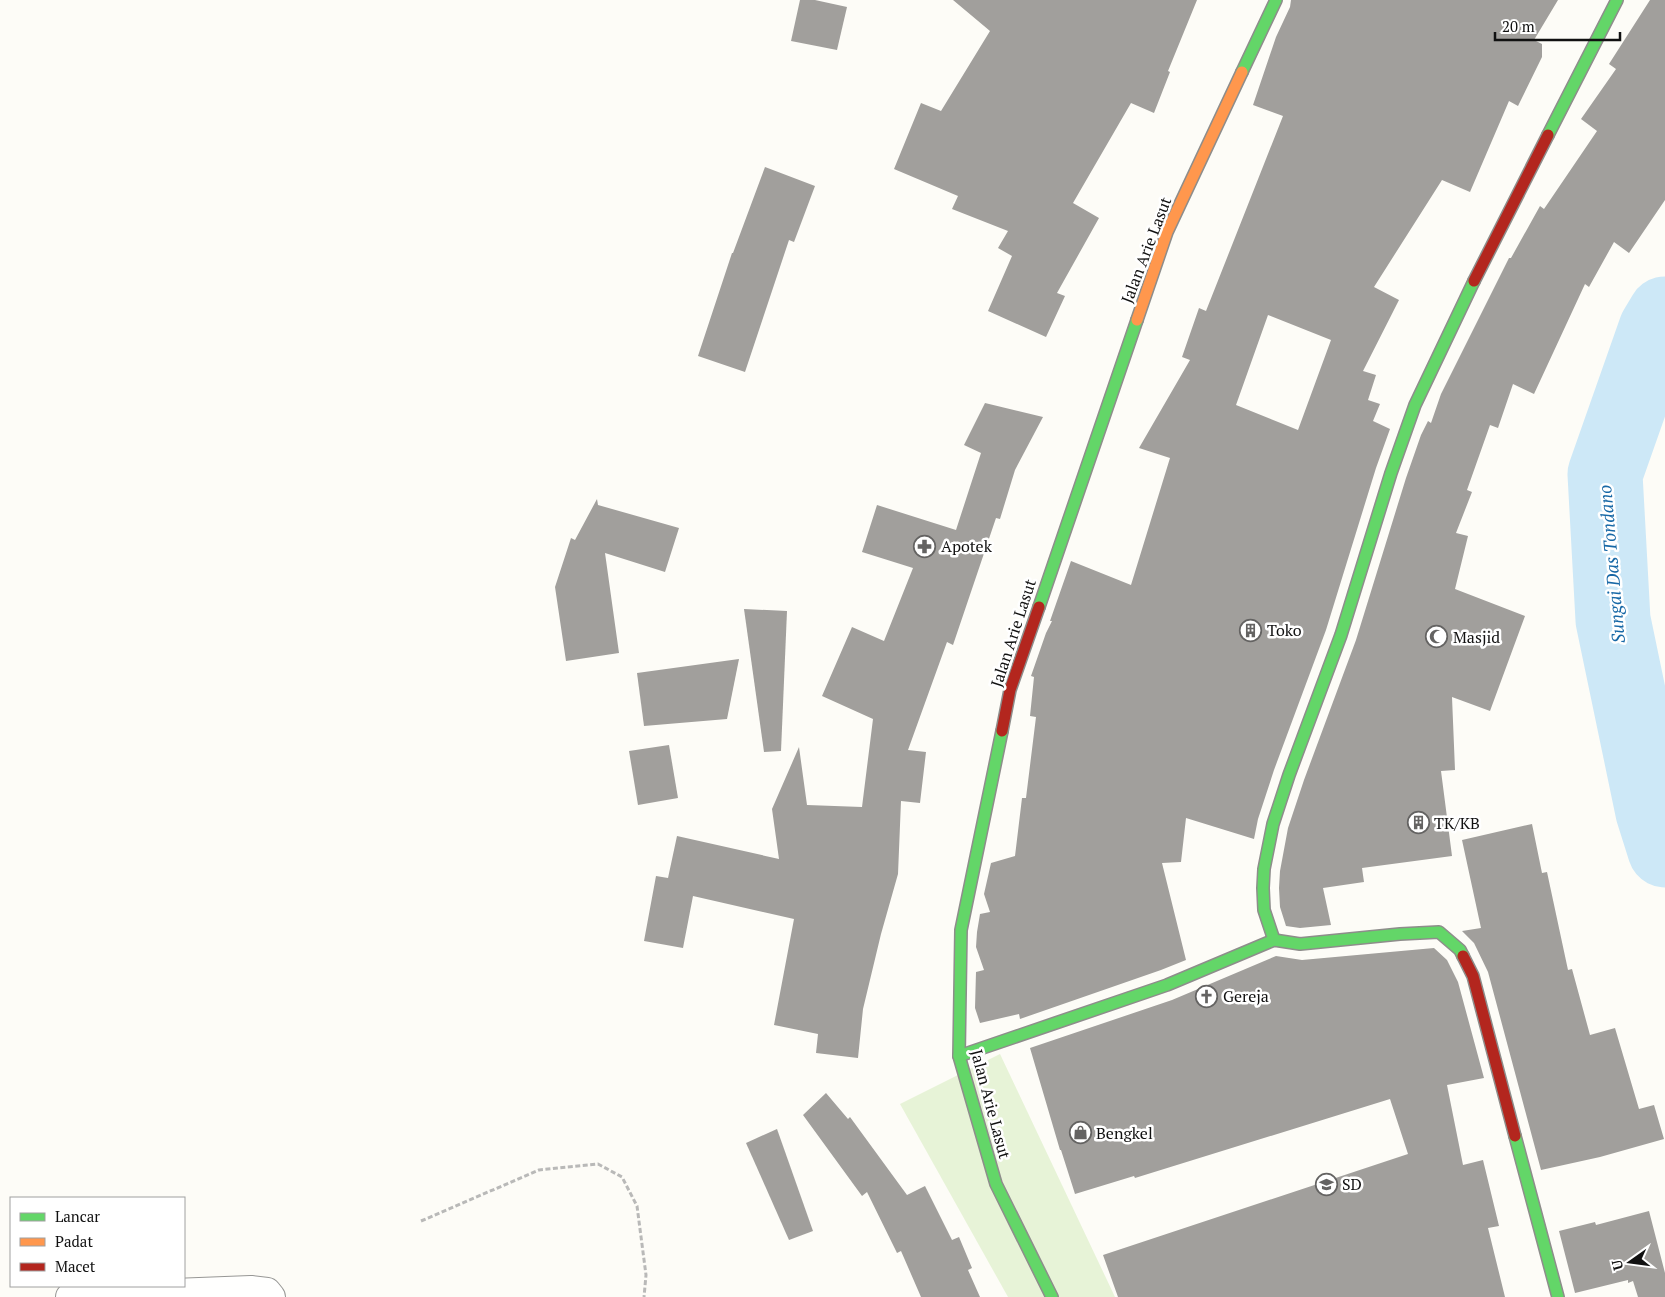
<svg xmlns="http://www.w3.org/2000/svg" width="1665" height="1297" viewBox="0 0 1665 1297" font-family="'PT Serif',serif">
<rect width="100%" height="100%" fill="#fdfcf7"/>
<path fill="#e7f3d7" d="M 1000,1054 L 1115,1297 L 1008,1297 L 900,1104 Z"/>
<g fill="none" stroke-linecap="round" stroke-linejoin="round">
<path stroke="#cde8f7" stroke-width="75" d="M 1665,314 L 1656,329 L 1605,474 L 1613,620 L 1653,812 L 1665,850"/>
</g>
<g fill="#a19f9c" fill-rule="evenodd">
<path d="M 800,0 L 815,0 L 847,7 L 837,50 L 791,41 Z"/>
<path d="M 953,0 L 1197,0 L 1168,71 L 1170,72 L 1154,113 L 1131,103 L 1073,203 L 1099,218 L 1057,293 L 1065,296 L 1046,337 L 988,311 L 1012,256 L 998,248 L 1008,231 L 952,209 L 958,196 L 894,169 L 921,103 L 941,111 L 990,31 Z"/>
<path d="M 1291,0 L 1558,0 L 1534,40 L 1542,44 L 1542,57 L 1518,106 L 1509,101 L 1470,192 L 1442,180 L 1374,287 L 1399,300 L 1363,371 L 1376,375 L 1368,400 L 1380,404 L 1373,421 L 1390,429 L 1376,468 L 1326,630 L 1274,770 L 1258,819 L 1254,839 L 1186,818 L 1181,862 L 1162,863 L 1186,960 L 1161,970 L 1020,1019 L 1019,1014 L 980,1023 L 975,1008 L 976,972 L 984,970 L 976,947 L 977,932 L 980,914 L 990,912 L 984,894 L 991,863 L 1015,856 L 1022,798 L 1026,798 L 1036,717 L 1030,716 L 1034,677 L 1031,676 L 1046,633 L 1052,621 L 1050,621 L 1071,561 L 1131,585 L 1170,458 L 1139,448 L 1190,360 L 1182,357 L 1199,308 L 1206,311 L 1283,116 L 1253,105 L 1276,37 L 1290,7 ZM 1268,315 L 1331,340 L 1298,430 L 1236,405 Z"/>
<path d="M 1650,0 L 1665,0 L 1665,200 L 1629,253 L 1614,242 L 1589,287 L 1585,284 L 1534,394 L 1513,384 L 1498,428 L 1490,425 L 1467,490 L 1472,492 L 1456,533 L 1468,536 L 1455,589 L 1525,616 L 1490,711 L 1452,697 L 1455,770 L 1441,771 L 1452,856 L 1362,868 L 1364,882 L 1323,888 L 1331,925 L 1300,928 L 1286,926 L 1280,907 L 1279,888 L 1280,871 L 1288,828 L 1304,780 L 1356,640 L 1406,478 L 1421,435 L 1428,421 L 1431,423 L 1441,394 L 1509,258 L 1511,258 L 1540,206 L 1544,209 L 1597,131 L 1581,119 L 1616,69 L 1609,64 Z"/>
<path d="M 765,167 L 815,186 L 794,242 L 789,240 L 745,372 L 698,356 L 732,253 L 733,253 Z"/>
<path d="M 985,403 L 1043,417 L 1015,470 L 1000,519 L 996,518 L 953,645 L 947,642 L 908,750 L 926,752 L 920,803 L 901,801 L 898,874 L 881,934 L 863,1009 L 858,1058 L 816,1053 L 818,1034 L 774,1025 L 794,919 L 693,896 L 683,948 L 644,941 L 656,876 L 668,878 L 677,836 L 779,859 L 772,809 L 799,747 L 807,805 L 862,807 L 873,719 L 822,696 L 852,627 L 884,641 L 913,568 L 862,552 L 877,505 L 956,530 L 981,453 L 964,445 Z"/>
<path d="M 597,499 L 598,505 L 679,528 L 665,572 L 605,553 L 619,653 L 566,661 L 555,587 L 571,538 L 575,540 Z"/>
<path d="M 744,609 L 787,611 L 781,751 L 764,752 Z"/>
<path d="M 739,659 L 727,719 L 644,726 L 637,673 Z"/>
<path d="M 669,745 L 678,798 L 638,805 L 629,751 Z"/>
<path d="M 1532,824 L 1542,873 L 1547,872 L 1568,970 L 1572,969 L 1590,1035 L 1615,1028 L 1639,1109 L 1654,1105 L 1664,1139 L 1600,1157 L 1541,1170 L 1488,972 L 1474,943 L 1462,931 L 1481,928 L 1462,840 Z"/>
<path d="M 1434,948 L 1447,960 L 1458,982 L 1484,1078 L 1447,1085 L 1463,1165 L 1483,1160 L 1499,1226 L 1488,1228 L 1505,1297 L 1118,1297 L 1103,1255 L 1408,1154 L 1390,1099 L 1135,1178 L 1134,1176 L 1075,1194 L 1061,1150 L 1060,1150 L 1030,1048 L 1172,1000 L 1276,956 L 1302,960 Z"/>
<path d="M 826,1093 L 848,1119 L 850,1117 L 907,1195 L 925,1186 L 952,1240 L 959,1237 L 972,1268 L 968,1270 L 980,1297 L 921,1297 L 901,1251 L 897,1253 L 867,1192 L 862,1196 L 803,1115 Z"/>
<path d="M 777,1129 L 813,1231 L 789,1240 L 746,1143 Z"/>
<path d="M 1649,1211 L 1665,1273 L 1665,1297 L 1638,1297 L 1633,1281 L 1628,1283 L 1628,1280 L 1575,1293 L 1559,1231 L 1595,1222 L 1596,1225 Z"/>
</g>
<g fill="none" stroke-linecap="round" stroke-linejoin="round">
<defs>
<path id="street" d="M 70,1297 L 251,1290 L 267,1292 L 271,1297"/>
<g id="fast">
<path d="M 1242,72 L 1276,0"/>
<path d="M 1548,135 L 1617,0"/>
<path d="M 1039,607 L 1137,320"/>
<path d="M 1002,731 L 961,930 L 959,1056 L 996,1184 L 1052,1297"/>
<path d="M 1274,940 L 1264,910 L 1263,888 L 1264,869 L 1273,824 L 1289,775 L 1341,635 L 1391,473 L 1415,405 L 1474,281"/>
<path d="M 959,1056 L 1167,985 L 1274,940 L 1300,944 L 1400,934 L 1439,932 L 1460,950 L 1463,956"/>
<path d="M 1515,1136 L 1558,1297"/>
</g>
<path id="slow" d="M 1137,320 L 1167,232 L 1242,72"/>
<g id="jam">
<path d="M 1474,281 L 1548,135"/>
<path d="M 1002,731 L 1010,690 L 1039,607"/>
<path d="M 1463,956 L 1473,976 L 1515,1136"/>
</g>
</defs>
<use href="#street" stroke="#979795" stroke-width="30"/>
<use href="#fast" stroke="#8e8d8b" stroke-width="14"/>
<use href="#slow" stroke="#8e8d8b" stroke-width="14"/>
<use href="#jam" stroke="#8e8d8b" stroke-width="14"/>
<path stroke="#b9b9b8" stroke-width="3" stroke-dasharray="5 2.5" stroke-linecap="butt" d="M 421,1221 L 539,1170 L 598,1164 L 622,1177 L 637,1206 L 646,1275 L 644,1297"/>
<use href="#street" stroke="#fffffe" stroke-width="28"/>
<use href="#fast" stroke="#63d668" stroke-width="11"/>
<use href="#slow" stroke="#ff974d" stroke-width="11"/>
<use href="#jam" stroke="#b3261e" stroke-width="11"/>
</g>
<defs>
<symbol id="pharmacy-ring" viewBox="-11 -11 22 22"><circle r="9.5" fill="#fff" stroke="#646362" stroke-width="1.5"/><path d="M-2-6h4v4h4v4h-4v4h-4v-4h-4v-4h4Z" fill="#646362"/></symbol>
<symbol id="building-ring" viewBox="-11 -11 22 22"><circle r="9.5" fill="#fff" stroke="#646362" stroke-width="1.5"/><path d="M-4-6H4V6H1V3H-1V6H-4ZM-2.5-4.3h1.7v1.8h-1.7ZM.8-4.3h1.7v1.8H.8ZM-2.5-1h1.7V.8h-1.7ZM.8-1h1.7V.8H.8Z" fill="#646362"/></symbol>
<symbol id="mosque-ring" viewBox="-11 -11 22 22"><circle r="9.5" fill="#fff" stroke="#646362" stroke-width="1.5"/><path d="M3.5-4.9A6 6 0 1 0 3.5 4.9A5 5 0 1 1 3.5-4.9Z" fill="#646362"/></symbol>
<symbol id="church-ring" viewBox="-11 -11 22 22"><circle r="9.5" fill="#fff" stroke="#646362" stroke-width="1.5"/><path d="M-1.2-6h2.4v3.5h3.3v2.4h-3.3V6h-2.4V-.1h-3.3v-2.4h3.3Z" fill="#646362"/></symbol>
<symbol id="shop-ring" viewBox="-11 -11 22 22"><circle r="9.5" fill="#fff" stroke="#646362" stroke-width="1.5"/><path d="M-5-2.5h2.3a2.7 3.5 0 0 1 5.4 0H5L5.5 6h-11ZM-1.5-2.5h3a1.5 2.3 0 0 0-3 0Z" fill="#646362"/></symbol>
<symbol id="school-ring" viewBox="-11 -11 22 22"><circle r="9.5" fill="#fff" stroke="#646362" stroke-width="1.5"/><path d="M0-5L7-2L0 1L-7-2ZM-4 1L0 2.5L4 1V4Q0 6-4 4Z" fill="#646362"/></symbol>
</defs>
<g fill-rule="evenodd">
<use href="#pharmacy-ring" x="912" y="534" width="25" height="25"/>
<use href="#building-ring" x="1238" y="618" width="25" height="25"/>
<use href="#mosque-ring" x="1424" y="624" width="25" height="25"/>
<use href="#building-ring" x="1406" y="810" width="25" height="25"/>
<use href="#church-ring" x="1194" y="984" width="25" height="25"/>
<use href="#shop-ring" x="1068" y="1120" width="25" height="25"/>
<use href="#school-ring" x="1314" y="1172" width="25" height="25"/>
</g>
<g text-anchor="middle" stroke-width="5" stroke-linejoin="round" paint-order="stroke">
<g font-size="16" fill="#111" stroke="#fff">
<text transform="translate(1146 250) rotate(-69)" y="6">Jalan Arie Lasut</text>
<text transform="translate(1013 633) rotate(-72)" y="6">Jalan Arie Lasut</text>
<text transform="translate(991 1104) rotate(75)" y="6">Jalan Arie Lasut</text>
</g>
<g font-size="16" fill="#111" stroke="#fff" text-anchor="start">
<text x="941" y="552">Apotek</text>
<text x="1267" y="636">Toko</text>
<text x="1453" y="643">Masjid</text>
<text x="1434" y="829">TK/KB</text>
<text x="1223" y="1002">Gereja</text>
<text x="1096" y="1139">Bengkel</text>
<text x="1342" y="1190">SD</text>
</g>
<g font-size="18" font-style="italic" fill="#1768a6" stroke="#fff">
<text transform="translate(1612 564) rotate(-95)" y="6">Sungai Das Tondano</text>
</g>
</g>
<rect x="10" y="1197" width="175" height="90" fill="#ffffff" stroke="#a0a0a0"/>
<rect x="20" y="1213" width="25" height="8" fill="#63d668" stroke="#a0a0a0"/>
<text x="55" y="1222" font-size="15" fill="#111111">Lancar</text>
<rect x="20" y="1238" width="25" height="8" fill="#ff974d" stroke="#a0a0a0"/>
<text x="55" y="1247" font-size="15" fill="#111111">Padat</text>
<rect x="20" y="1263" width="25" height="8" fill="#b3261e" stroke="#a0a0a0"/>
<text x="55" y="1272" font-size="15" fill="#111111">Macet</text>
<g transform="translate(1630 1262) rotate(256)" stroke="#ffffff" stroke-width="4" paint-order="stroke">
<path d="M0-4L9 19L0 12L-9 19Z" fill="#111111"/>
<text y="-8" font-size="14" font-weight="bold" text-anchor="middle" fill="#111111">U</text>
</g>
<path d="M1495 32v8h125v-8" fill="none" stroke="#111111" stroke-width="2.5"/>
<text x="1502" y="32" font-size="15" fill="#111111" stroke="#ffffff" stroke-width="4" paint-order="stroke">20 m</text>
</svg>
